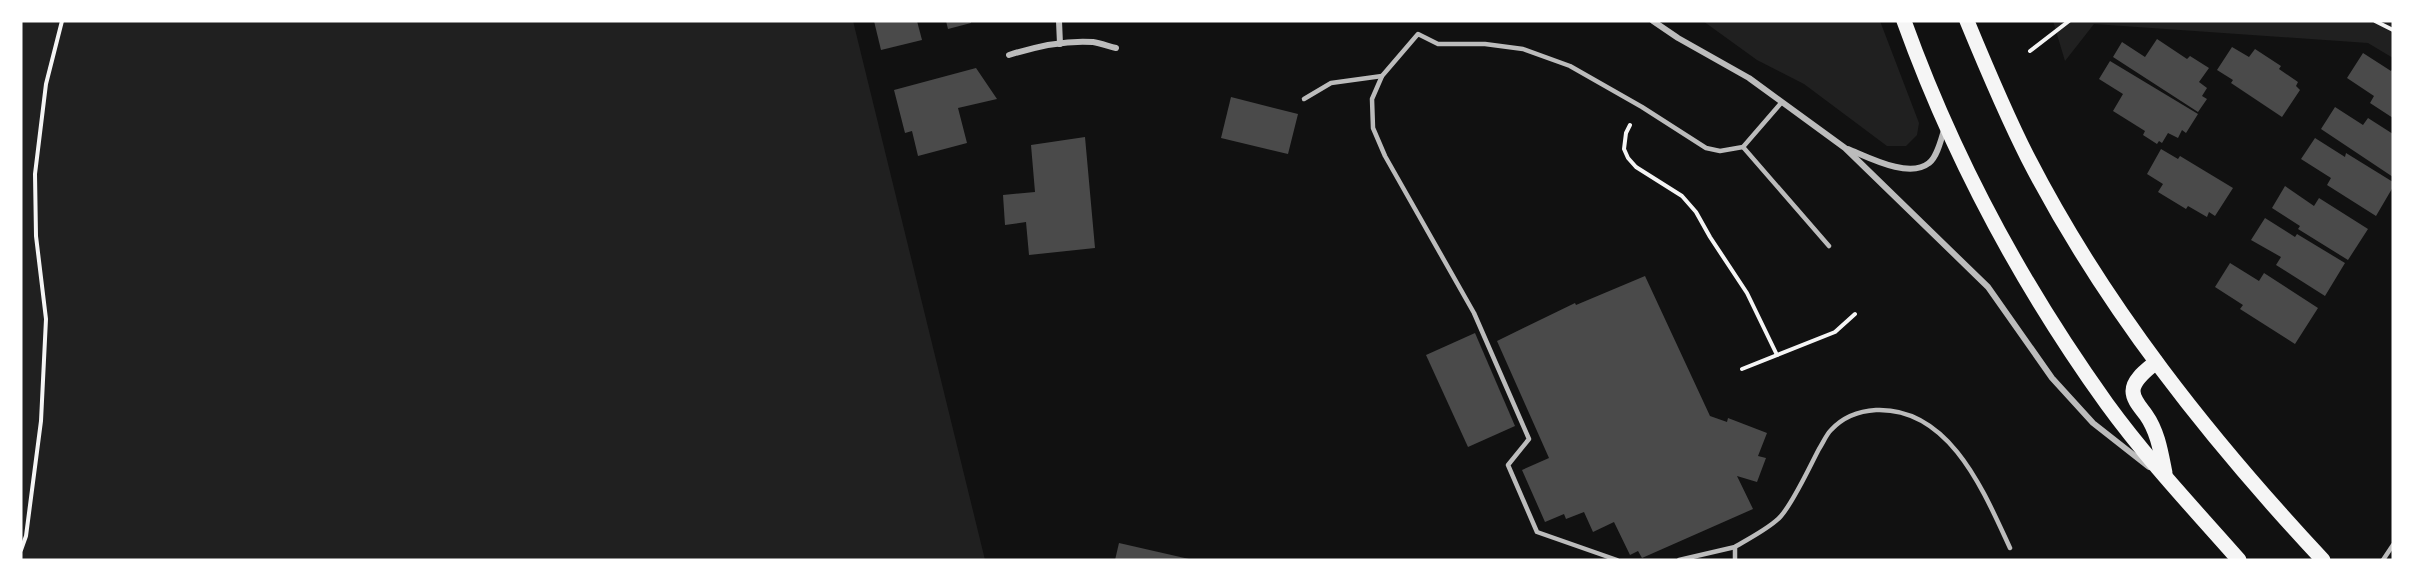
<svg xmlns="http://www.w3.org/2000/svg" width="2414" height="581" viewBox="0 0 2414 581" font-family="'PT Sans',sans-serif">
<rect width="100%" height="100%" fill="#111"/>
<g fill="#202020">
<path d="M 21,21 L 853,21 L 985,560 L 21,560 Z"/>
<path d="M 1703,21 L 1880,21 L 1919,123 L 1917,135 L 1906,146 L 1887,146 L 1804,84 L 1757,60 Z"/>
<path d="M 2053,21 L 2393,21 L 2393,58 L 2368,43 L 2094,24 L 2065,61 Z"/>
</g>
<g fill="#4a4a4a">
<path d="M 874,21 L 917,21 L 922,40 L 881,50 Z"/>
<path d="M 946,21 L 971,21 L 971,23 L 948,29 Z"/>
<path d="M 2157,39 L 2187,59 L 2190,56 L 2209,68 L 2199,82 L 2207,88 L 2202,96 L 2207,99 L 2198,112 L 2113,57 L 2122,42 L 2145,57 Z"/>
<path d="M 2232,47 L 2249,57 L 2255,49 L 2281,66 L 2279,69 L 2298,82 L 2296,86 L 2300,90 L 2282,117 L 2231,83 L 2233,80 L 2217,70 Z"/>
<path d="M 2363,53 L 2391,71 L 2393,68 L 2393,118 L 2370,103 L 2374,96 L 2347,78 Z"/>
<path d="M 2110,61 L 2198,114 L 2186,133 L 2182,130 L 2178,138 L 2168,133 L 2162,143 L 2159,141 L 2157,144 L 2143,135 L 2145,131 L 2113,111 L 2123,94 L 2099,79 Z"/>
<path d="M 976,68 L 997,99 L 958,108 L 967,143 L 918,156 L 912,131 L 905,133 L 894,90 Z"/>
<path d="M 1231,97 L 1298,114 L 1288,154 L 1221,138 Z"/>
<path d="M 2335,107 L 2363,125 L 2368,118 L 2393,134 L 2393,177 L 2321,129 Z"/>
<path d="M 1085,137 L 1095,248 L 1029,255 L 1026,222 L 1005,225 L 1003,195 L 1035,192 L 1031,145 Z"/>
<path d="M 2315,138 L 2345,157 L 2346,153 L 2393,182 L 2393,187 L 2376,216 L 2327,185 L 2331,178 L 2301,159 Z"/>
<path d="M 2161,149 L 2178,159 L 2180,156 L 2233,188 L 2215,216 L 2209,212 L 2207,217 L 2188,206 L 2186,209 L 2158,192 L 2163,184 L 2147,174 Z"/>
<path d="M 2285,186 L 2314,206 L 2319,198 L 2368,229 L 2348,260 L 2298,229 L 2300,226 L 2272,208 Z"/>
<path d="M 2265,218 L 2295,237 L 2297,234 L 2345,263 L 2325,296 L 2276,265 L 2281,257 L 2251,240 Z"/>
<path d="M 2230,263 L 2259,281 L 2264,273 L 2318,308 L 2295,344 L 2240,309 L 2243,305 L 2215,287 Z"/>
<path d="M 1645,276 L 1710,416 L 1727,422 L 1728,418 L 1767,433 L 1758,456 L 1766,458 L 1757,482 L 1737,476 L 1753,509 L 1642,558 L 1638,551 L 1630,555 L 1614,522 L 1593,532 L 1584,512 L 1566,519 L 1564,514 L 1545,522 L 1522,470 L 1549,458 L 1497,341 L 1575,303 L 1576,305 Z"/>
<path d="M 1475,333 L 1515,426 L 1468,447 L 1426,355 Z"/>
<path d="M 1119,543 L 1189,559 L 1189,560 L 1115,560 Z"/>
</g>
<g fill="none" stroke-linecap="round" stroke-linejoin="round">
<g stroke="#f5f5f5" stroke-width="4">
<path d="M 2375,21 L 2393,30"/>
<path d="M 2030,51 L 2069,21"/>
<path d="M 1630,125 L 1626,133 L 1624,149 L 1628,158 L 1636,167 L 1682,196 L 1696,212 L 1710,237 L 1747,293 L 1777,355"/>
<path d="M 1742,369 L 1835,332 L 1855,314"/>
<path d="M 21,550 L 26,536 L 41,421 L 46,319 L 36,236 L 35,174 L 46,84 L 62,21"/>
</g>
<g stroke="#bcbcbc" stroke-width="4.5">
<path d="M 1304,99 L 1331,83 L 1382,76"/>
<path d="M 1782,102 L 1743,147 L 1829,246"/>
<path d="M 1617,560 L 1537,532 L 1508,465 L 1529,439 L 1474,313 L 1385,156 L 1373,128 L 1372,99 L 1382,76 L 1418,34 L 1438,44 L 1485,44 L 1523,49 L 1570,66 L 1642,107 L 1706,148 L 1720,151 L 1743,147"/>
<path d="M 1679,560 L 1735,547"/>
<path d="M 1735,560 L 1735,547 C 1748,539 1772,527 1781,516 C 1794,501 1809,468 1819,449 C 1823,443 1826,435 1831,430 C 1843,417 1859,411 1876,410 C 1950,407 1984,492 2010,548"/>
<path d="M 2383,560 L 2393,545"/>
</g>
<g stroke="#bcbcbc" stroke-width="6">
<path d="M 1059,21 L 1060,44"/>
<path d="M 1653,21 L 1678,38 L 1749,78 L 1845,148 L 1988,287 L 2052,378 L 2093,423 L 2149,467"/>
<path d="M 1009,55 C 1034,47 1066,40 1093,42 C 1100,43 1108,46 1116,48"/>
<path d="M 1848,149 C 1868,157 1909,179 1929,163 C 1937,157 1941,140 1944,130"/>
</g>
<g stroke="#f5f5f5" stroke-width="15">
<path d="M 1904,21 C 1953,157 2023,287 2107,404 C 2147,459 2194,509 2239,560"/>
<path d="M 1967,21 C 1986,67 2005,113 2028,158 C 2104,306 2210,439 2323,560"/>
<path d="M 2156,362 C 2148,369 2133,379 2133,391 C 2133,400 2141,408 2146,415 C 2158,432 2161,453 2165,473"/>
</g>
</g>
<rect width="2414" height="581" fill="none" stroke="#ffffff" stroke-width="45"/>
</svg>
